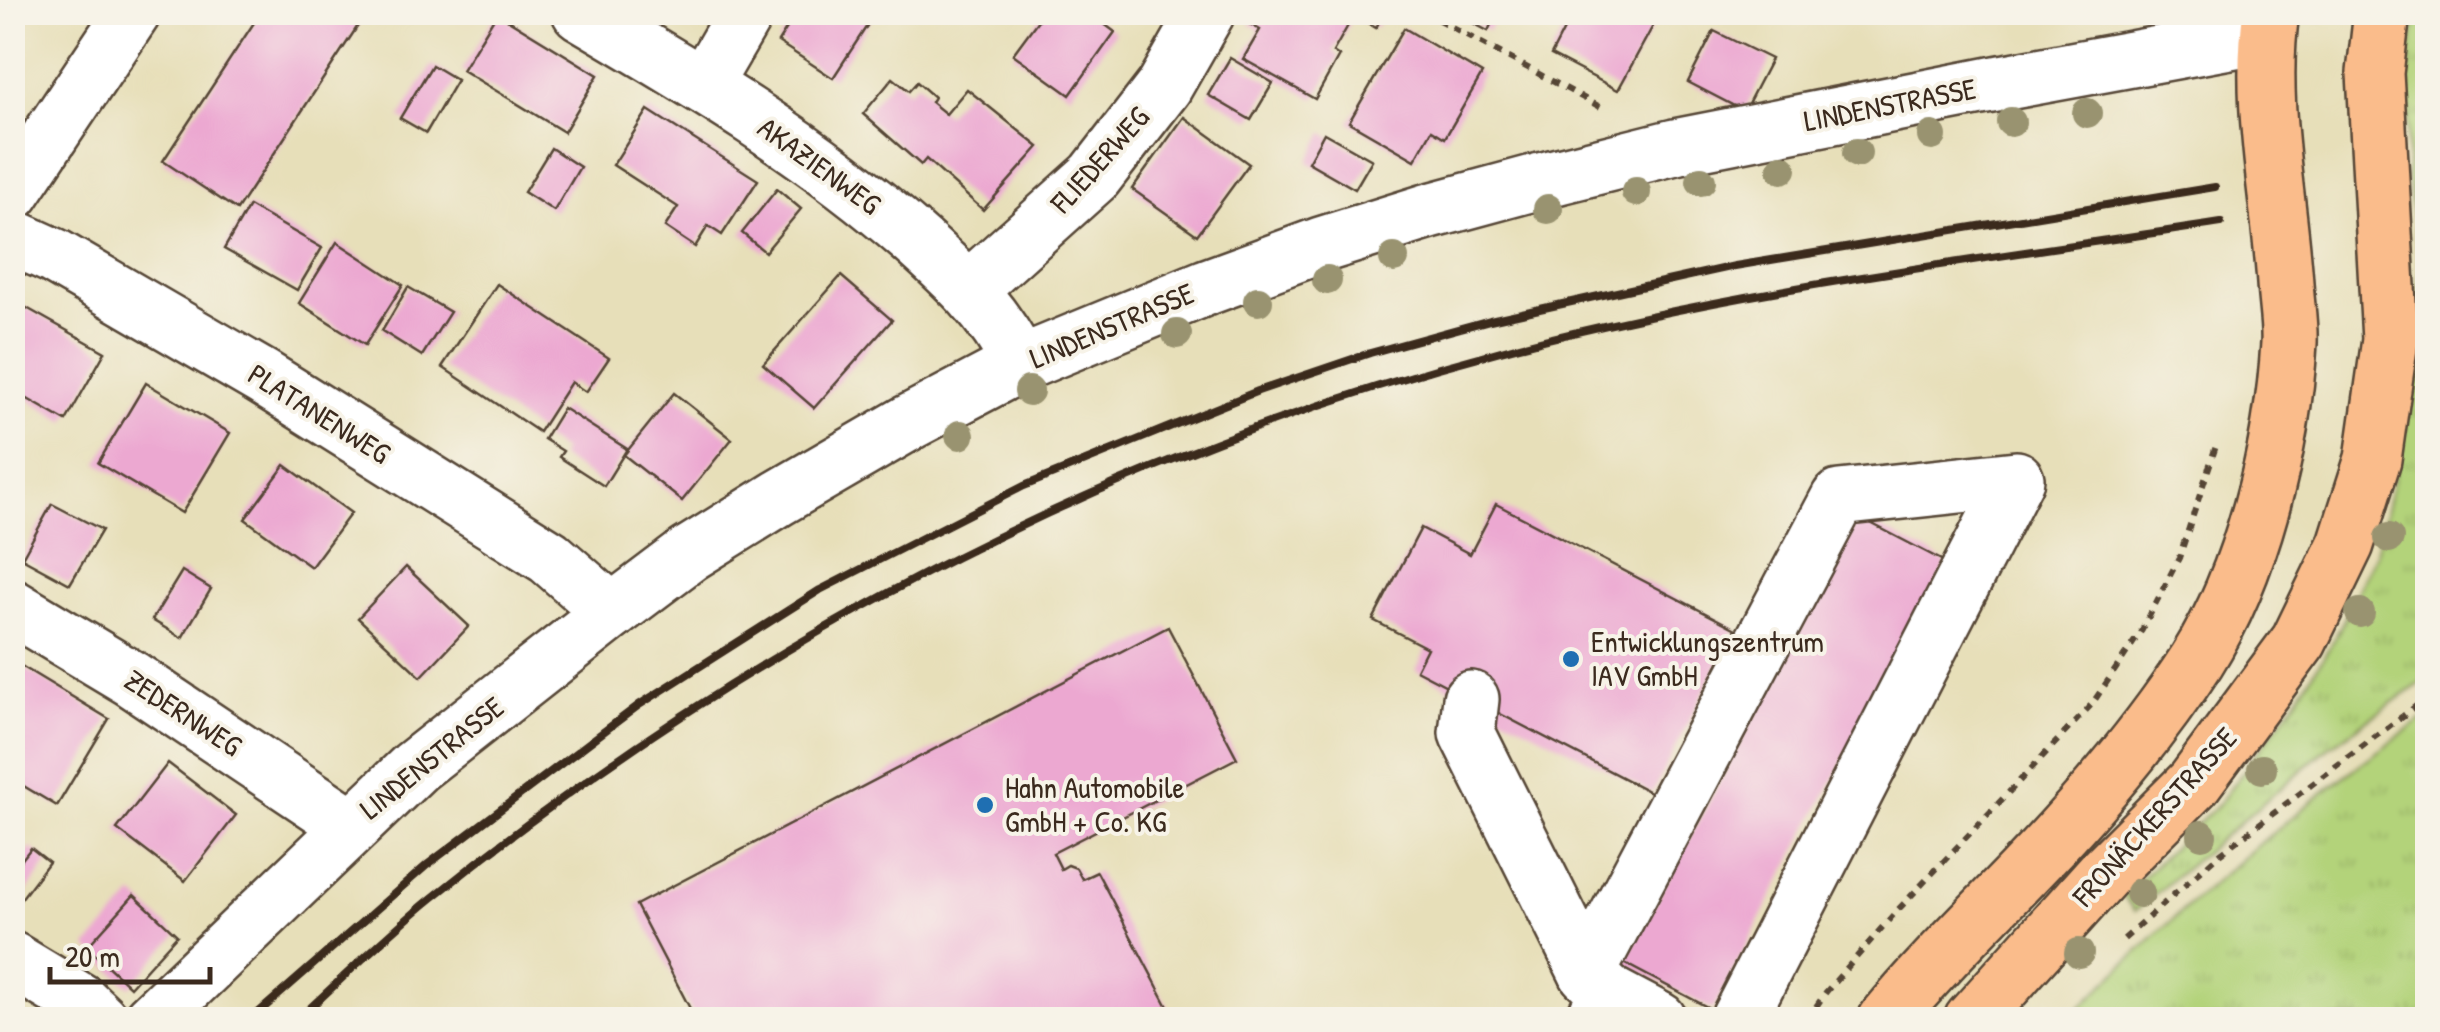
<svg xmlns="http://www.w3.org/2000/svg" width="2440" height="1032" viewBox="0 0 2440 1032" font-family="'Patrick Hand',sans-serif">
<defs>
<pattern id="grass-tufts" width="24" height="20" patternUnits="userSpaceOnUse" patternTransform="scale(2.5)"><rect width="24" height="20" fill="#b3d37a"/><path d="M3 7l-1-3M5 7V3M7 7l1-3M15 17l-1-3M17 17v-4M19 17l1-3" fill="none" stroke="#9bb569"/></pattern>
</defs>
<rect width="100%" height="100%" fill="#f7f3e8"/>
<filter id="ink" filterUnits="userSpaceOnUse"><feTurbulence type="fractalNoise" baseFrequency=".01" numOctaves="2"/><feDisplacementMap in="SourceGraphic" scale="20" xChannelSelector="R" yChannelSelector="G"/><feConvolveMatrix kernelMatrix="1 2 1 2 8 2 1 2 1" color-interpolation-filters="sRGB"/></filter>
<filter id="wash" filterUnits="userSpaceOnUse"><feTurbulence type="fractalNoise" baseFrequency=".0048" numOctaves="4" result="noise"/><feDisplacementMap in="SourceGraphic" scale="40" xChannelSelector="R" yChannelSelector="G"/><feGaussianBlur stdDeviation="2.25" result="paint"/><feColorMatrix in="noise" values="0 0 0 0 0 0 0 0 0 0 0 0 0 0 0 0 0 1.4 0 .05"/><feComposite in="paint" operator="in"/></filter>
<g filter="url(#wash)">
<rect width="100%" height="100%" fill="#e7dfb9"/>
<g fill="url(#grass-tufts)" stroke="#777e4c" stroke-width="2.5">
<path d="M 2418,13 L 2427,13 L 2427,679 L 2329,747 L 2135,911 L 2123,896 L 2221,801 L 2295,702 L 2334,640 L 2376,553 L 2402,440 L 2413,367 L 2420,265 L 2407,174 L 2409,57 Z"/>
<path d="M 2427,716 L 2427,1019 L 2069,1019 C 2179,908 2299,805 2427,716 Z"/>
</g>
<g id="blocks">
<g fill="#eca8d1">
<path d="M 261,12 L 367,12 L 237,210 L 163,161 Z"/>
<path d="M 797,12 L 876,12 L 833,78 L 778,42 Z"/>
<path d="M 1044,12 L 1088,12 L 1115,32 L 1070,95 L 1013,54 Z"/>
<path d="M 1256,12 L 1333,12 L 1350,22 L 1333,52 L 1339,56 L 1315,99 L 1243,59 L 1260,30 L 1250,24 Z"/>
<path d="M 1349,12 L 1384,12 L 1376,28 Z"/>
<path d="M 1452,12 L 1497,12 L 1488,31 Z"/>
<path d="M 1573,12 L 1633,12 L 1654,24 L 1618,90 L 1551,55 Z"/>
<path d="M 497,13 L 598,75 L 564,132 L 462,70 Z"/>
<path d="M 1404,28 L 1482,74 L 1445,138 L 1432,130 L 1415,160 L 1349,122 Z"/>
<path d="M 1714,31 L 1771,59 L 1744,111 L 1688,82 Z"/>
<path d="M 1230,58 L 1273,83 L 1251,120 L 1208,95 Z"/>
<path d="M 432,65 L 457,80 L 426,133 L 400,118 Z"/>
<path d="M 893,78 L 909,91 L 917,82 L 934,97 L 931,102 L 946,114 L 967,89 L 1039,147 L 983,210 L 926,159 L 921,165 L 863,114 Z"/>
<path d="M 648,110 L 758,180 L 722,235 L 708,226 L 695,247 L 665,227 L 678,207 L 613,165 Z"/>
<path d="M 1184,117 L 1249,164 L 1197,235 L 1132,189 Z"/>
<path d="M 1324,133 L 1372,160 L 1355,189 L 1308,162 Z"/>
<path d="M 551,148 L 580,167 L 554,211 L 524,192 Z"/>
<path d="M 777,189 L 801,209 L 765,252 L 742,233 Z"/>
<path d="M 249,206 L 322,248 L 297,290 L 224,249 Z"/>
<path d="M 337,242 L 403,285 L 365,345 L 299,303 Z"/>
<path d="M 841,276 L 892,320 L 814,408 L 763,364 Z"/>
<path d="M 497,284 L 609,358 L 586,392 L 571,382 L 539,432 L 442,367 Z"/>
<path d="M 408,287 L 450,312 L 422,356 L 382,331 Z"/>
<path d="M 25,307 L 105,352 L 66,421 L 24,397 L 12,409 L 12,328 Z"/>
<path d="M 146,383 L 230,433 L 182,513 L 98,463 Z"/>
<path d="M 674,393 L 732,439 L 682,501 L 624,455 Z"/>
<path d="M 563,408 L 627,449 L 604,486 L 559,457 L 563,451 L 544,439 Z"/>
<path d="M 285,465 L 351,513 L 311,567 L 245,519 Z"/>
<path d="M 52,504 L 102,530 L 70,584 L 22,558 Z"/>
<path d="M 1496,504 L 1736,629 L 1652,793 L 1416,670 L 1427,648 L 1373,620 L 1421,528 L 1470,554 Z"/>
<path d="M 1859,517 L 1947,563 L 1713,1010 L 1624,963 Z"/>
<path d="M 406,567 L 469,626 L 421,677 L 358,618 Z"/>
<path d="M 182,571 L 211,589 L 182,638 L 152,620 Z"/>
<path d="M 1168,627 L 1237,758 L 1053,853 L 1061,869 L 1068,865 L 1076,868 L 1082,879 L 1097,872 L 1175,1020 L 696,1020 L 636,905 Z"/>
<path d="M 18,664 L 109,719 L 57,806 L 12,779 L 12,674 Z"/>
<path d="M 168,763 L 236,815 L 185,881 L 117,829 Z"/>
<path d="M 31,848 L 49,862 L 21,899 L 12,892 L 12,872 Z"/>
<path d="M 134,895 L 177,935 L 130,987 L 87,947 Z"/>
</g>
</g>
</g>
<g filter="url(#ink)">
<use href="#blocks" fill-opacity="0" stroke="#554535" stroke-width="2.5"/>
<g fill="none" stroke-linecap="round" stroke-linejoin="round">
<defs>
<g id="minor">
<path d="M 580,12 C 696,80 811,148 913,238 C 958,278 992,309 1020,364"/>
<path d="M 704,84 L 746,12"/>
<path d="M 12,193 L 133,12"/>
<path d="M 12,237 L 54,256 L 262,377 L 549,557 L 612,612"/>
<path d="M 969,289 L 1095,176 L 1164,87 L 1207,12"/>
<path d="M 12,607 L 132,679 L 350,825"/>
<path d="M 1471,699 L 1467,733 L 1587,973 L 1608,993 L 1593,1020"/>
<path d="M 12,960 L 80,1001 L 100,1020"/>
<path d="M 1587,973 L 1839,498 L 2016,479 L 1738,1020"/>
<path d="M 1608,993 L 1659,1020"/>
<path d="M 151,1020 L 415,767 L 612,612 L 689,554 L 779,498 L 910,422 L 1020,364 L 1207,287 L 1321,245 L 1430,211 L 1559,176 L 1675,147 L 2001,83 L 2268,34"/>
</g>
<g id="major">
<path d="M 1886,1020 C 1929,968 1974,924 2020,876 C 2084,810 2147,737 2197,660 C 2252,573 2283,446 2289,343 C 2290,324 2286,303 2285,283 C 2279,193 2258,103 2271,12"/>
<path d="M 1972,1020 L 2105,872 L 2194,783 L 2299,641 L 2346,544 L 2373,459 L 2390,340 L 2375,73 L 2382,12"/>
</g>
</defs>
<use href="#minor" stroke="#554535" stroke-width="60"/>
<use href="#major" stroke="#554535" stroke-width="60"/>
<g stroke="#554535" stroke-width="6" stroke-dasharray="8 8" stroke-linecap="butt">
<path d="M 1424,12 L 1604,109"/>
<path d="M 2124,939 L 2218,855 L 2428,697"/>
<path d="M 1807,1020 L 1826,992 L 1894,914 L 2092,704 L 2142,630 L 2179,558 L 2216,446"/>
</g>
<use href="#minor" stroke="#fff" stroke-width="55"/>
<use href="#major" stroke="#fabc8b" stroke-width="55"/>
<g stroke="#3b2a1e" stroke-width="8">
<path d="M 250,1020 L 427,865 L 639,705 L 820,590 L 1024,486 L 1258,391 L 1370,353 L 1490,320 L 1735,266 L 2215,187"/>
<path d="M 297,1020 C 342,979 385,936 432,898 C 748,643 1103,456 1497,352 C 1734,289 1980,260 2221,223"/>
</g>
</g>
<g fill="#999370">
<circle cx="2087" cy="113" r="15"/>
<circle cx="2011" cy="122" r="15"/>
<circle cx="1932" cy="136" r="15"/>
<circle cx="1857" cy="153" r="15"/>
<circle cx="1782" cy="169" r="15"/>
<circle cx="1701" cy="181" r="15"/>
<circle cx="1636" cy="192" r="15"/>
<circle cx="1548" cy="209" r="15"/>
<circle cx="1394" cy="258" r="15"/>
<circle cx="1327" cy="280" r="15"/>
<circle cx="1258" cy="301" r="15"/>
<circle cx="1177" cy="334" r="15"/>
<circle cx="1029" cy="391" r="15"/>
<circle cx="960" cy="435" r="15"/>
<circle cx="2389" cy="538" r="15"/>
<circle cx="2360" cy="613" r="15"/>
<circle cx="2262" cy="769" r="15"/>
<circle cx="2202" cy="835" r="15"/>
<circle cx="2140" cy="893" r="15"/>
<circle cx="2079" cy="953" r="15"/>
</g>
</g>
<g fill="#1f6fb2" stroke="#f7f3e8" stroke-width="4">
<circle cx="1571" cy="659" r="10"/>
<circle cx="985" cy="805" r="10"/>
</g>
<g text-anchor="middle" stroke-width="8" stroke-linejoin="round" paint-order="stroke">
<g font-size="30" fill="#3b2a1e" stroke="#f7f3e8">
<text transform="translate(1890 105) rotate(-11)" y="10">LINDENSTRASSE</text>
<text transform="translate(1100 160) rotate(-48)" y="10">FLIEDERWEG</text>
<text transform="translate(819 166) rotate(36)" y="10">AKAZIENWEG</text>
<text transform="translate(1112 326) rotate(-23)" y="10">LINDENSTRASSE</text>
<text transform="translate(319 414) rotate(32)" y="10">PLATANENWEG</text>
<text transform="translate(183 713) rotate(33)" y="10">ZEDERNWEG</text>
<text transform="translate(432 758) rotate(-39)" y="10">LINDENSTRASSE</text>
<text transform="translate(2155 817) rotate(-48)" y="10">FRONÄCKERSTRASSE</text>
</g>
<g font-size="30" fill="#3b2a1e" stroke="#f7f3e8" text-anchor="start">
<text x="1591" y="652">Entwicklungszentrum<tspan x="1591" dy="34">IAV GmbH</tspan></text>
<text x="1005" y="798">Hahn Automobile<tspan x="1005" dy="34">GmbH + Co. KG</tspan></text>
</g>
</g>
<rect width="2440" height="1032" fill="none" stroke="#f7f3e8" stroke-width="50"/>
<path d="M50 967v15h160v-15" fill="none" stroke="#3b2a1e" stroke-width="5"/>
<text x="65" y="967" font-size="30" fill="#3b2a1e" stroke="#f7f3e8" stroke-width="8" paint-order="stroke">20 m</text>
</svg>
